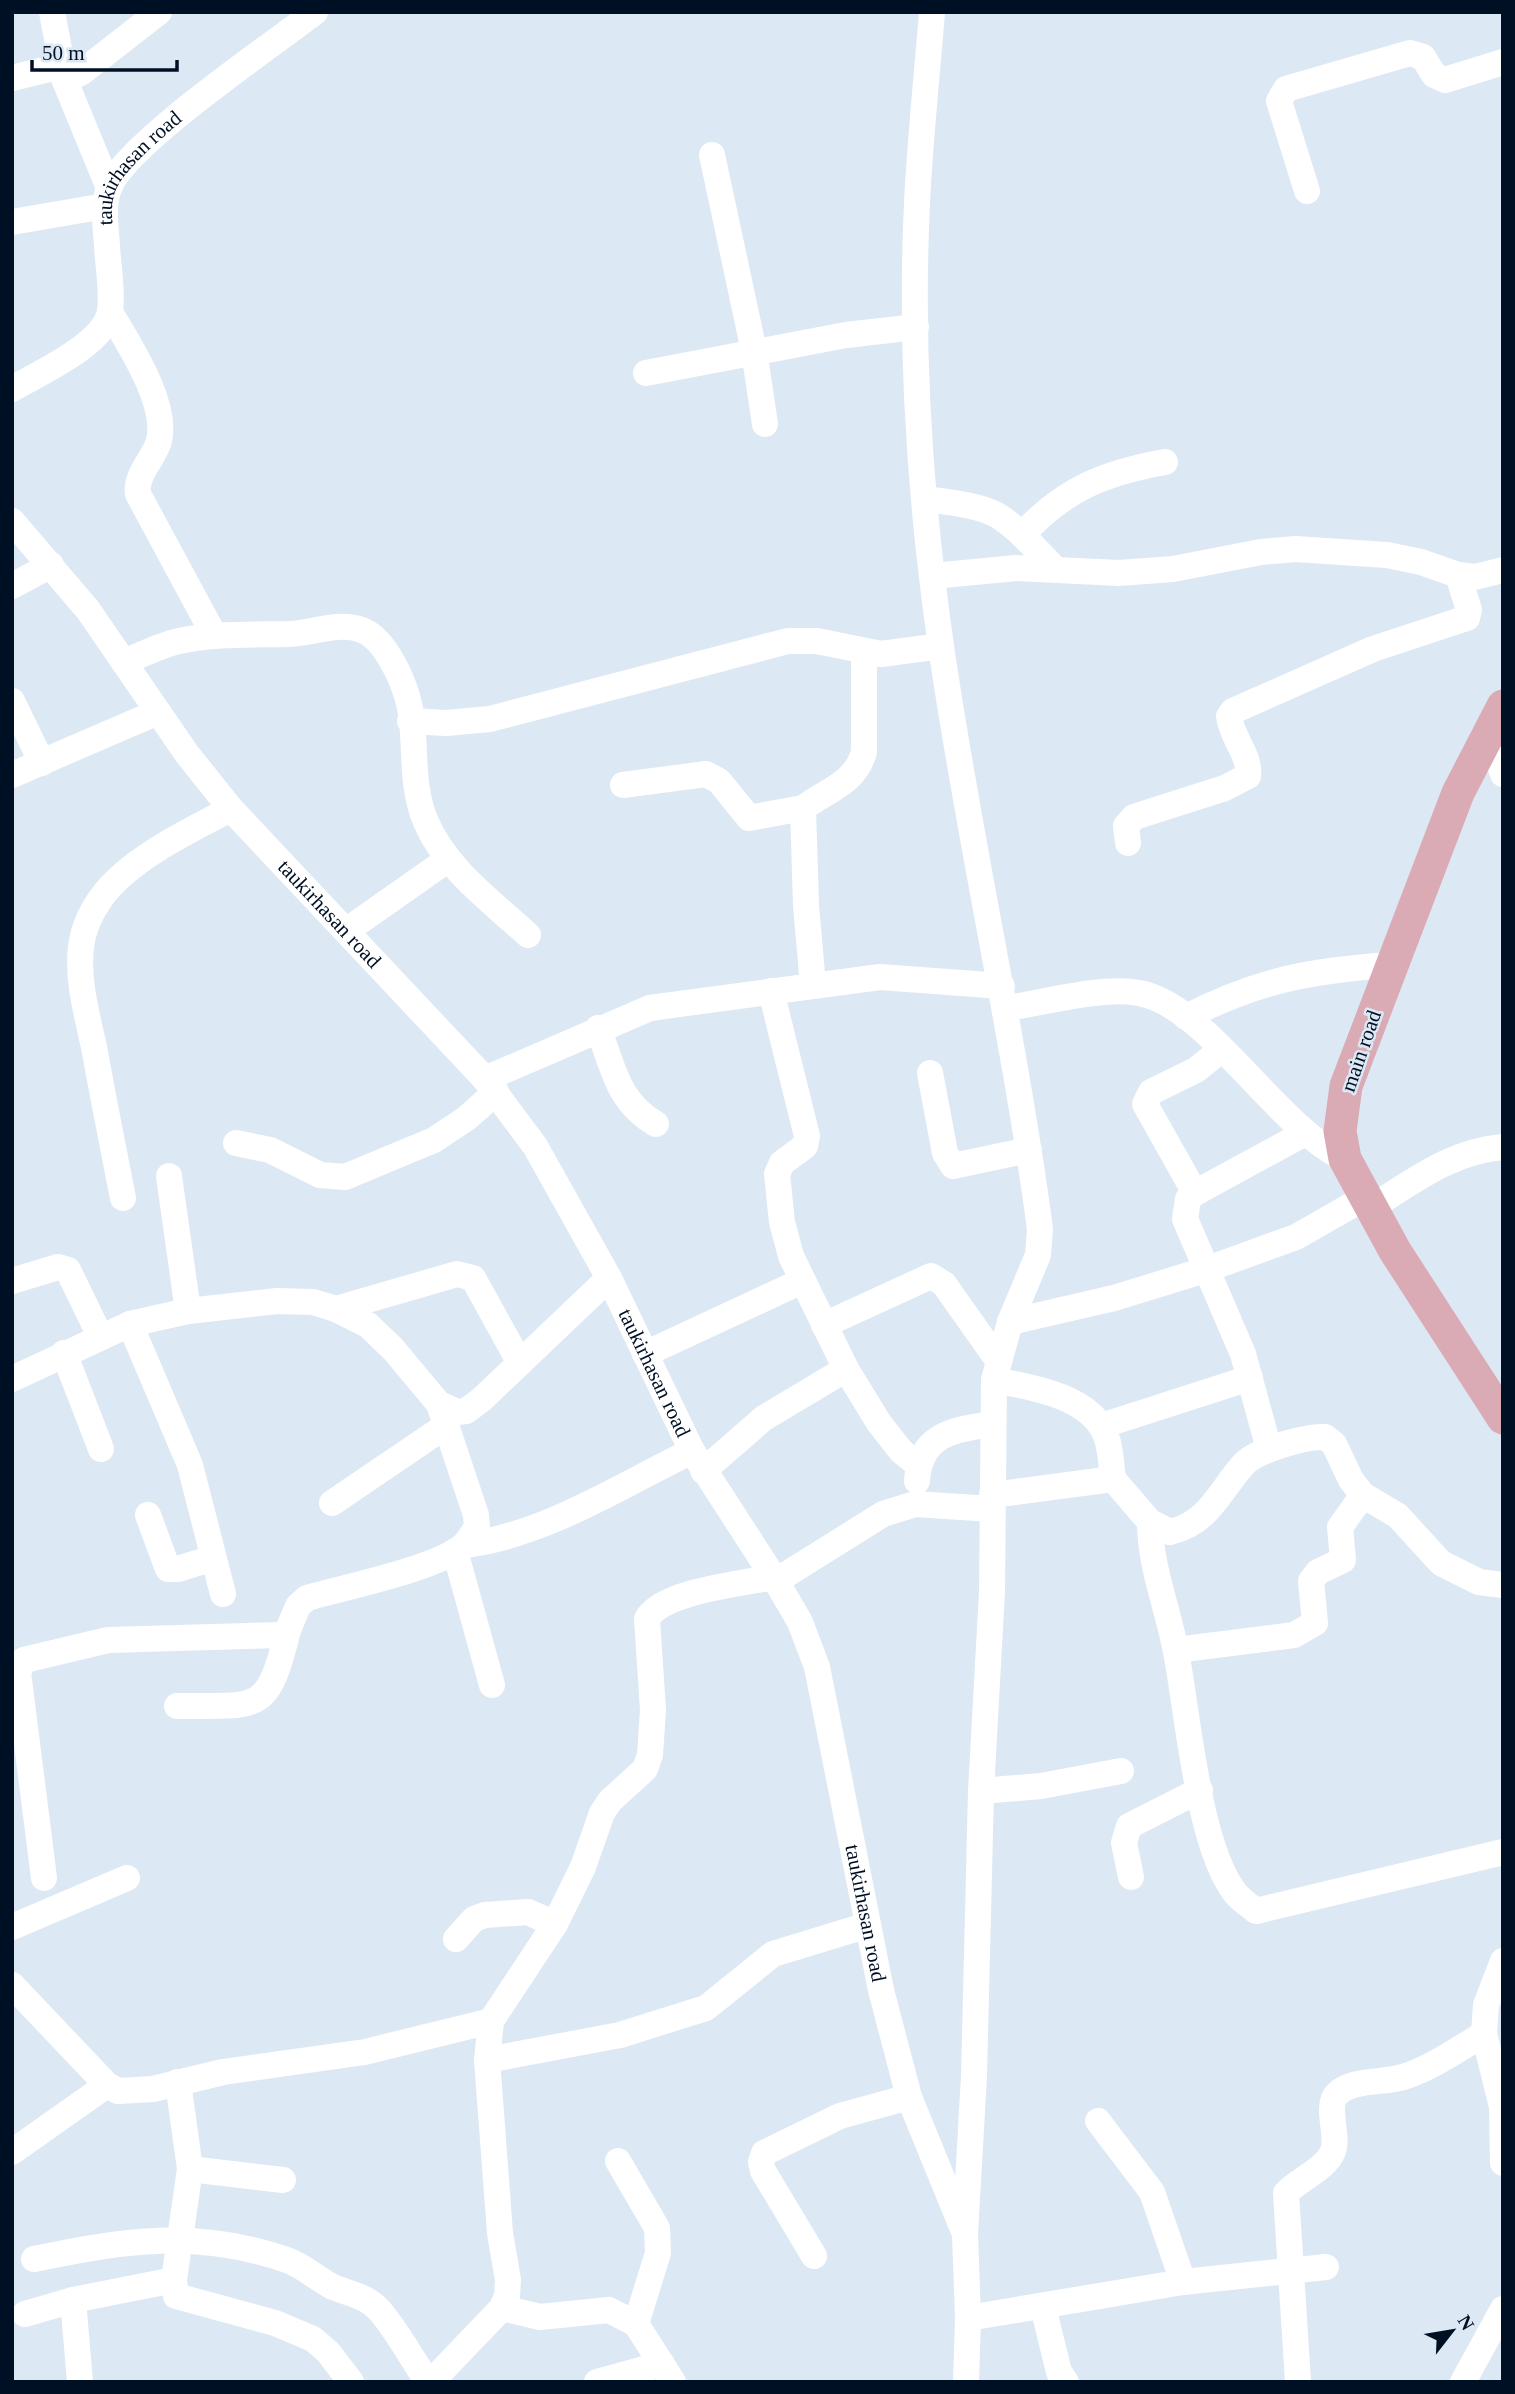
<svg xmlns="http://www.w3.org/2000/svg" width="1515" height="2394" viewBox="0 0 1515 2394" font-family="'Times New Roman',serif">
<rect width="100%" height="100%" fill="#dce9f4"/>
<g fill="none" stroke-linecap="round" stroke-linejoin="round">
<g stroke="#fff" stroke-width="26">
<path d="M 52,12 L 65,81 L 109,188"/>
<path d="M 932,12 C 927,76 920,139 917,203 C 910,350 920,500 941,646 C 969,841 1014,1034 1040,1229 L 1038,1255 L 1010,1322 L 994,1380 L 992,1592 L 981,1791 L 974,2076 L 965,2234"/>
<path d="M 12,78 L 61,66"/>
<path d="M 65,81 L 82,72 L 159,12"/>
<path d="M 712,155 L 754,351 L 765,424"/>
<path d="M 1307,191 L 1279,101 L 1286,89 L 1410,53 L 1423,57 L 1434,75 L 1445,80 L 1503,62"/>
<path d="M 12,222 L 105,206"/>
<path d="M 110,312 C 128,343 171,407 158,444 C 152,460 135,476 138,494 L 214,635"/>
<path d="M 646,373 L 846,335 L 916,327"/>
<path id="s1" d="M 12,389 C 39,373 105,344 110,311 C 113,291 108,266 107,246 C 106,228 102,206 109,188 C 126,144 271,46 315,12"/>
<path d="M 925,499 C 947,502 974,504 995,514 C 1018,527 1037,551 1056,570"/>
<path id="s2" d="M 12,521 L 88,610 L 187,754 L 231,809 L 485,1079 L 535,1146 L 609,1278 L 692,1451 L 776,1581 L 800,1622 L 817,1667 L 881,1990 L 909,2097 L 965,2234 L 968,2318 L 966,2382"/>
<path d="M 1022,535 C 1064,489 1104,473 1165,462"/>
<path d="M 933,576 L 1016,568 L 1119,573 L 1173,569 L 1261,552 L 1295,549 L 1387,555 L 1421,562 L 1458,575 L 1475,577 L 1503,570"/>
<path d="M 12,586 L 51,565"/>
<path d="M 124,662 C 142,655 160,645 179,641 C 216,633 252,635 290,634 C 315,633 344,619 368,633 C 386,644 401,676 407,696 C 419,736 408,781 426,822 C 446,869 491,901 528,935"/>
<path d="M 12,701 L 42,763"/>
<path d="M 410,721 L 446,723 L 490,719 L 788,641 L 817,641 L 881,654 L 941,646"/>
<path d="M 1481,748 L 1499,763 L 1503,774"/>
<path d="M 12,775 L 158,712"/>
<path d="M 623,785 L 706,774 L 719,781 L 749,818 L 803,808"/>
<path d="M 1128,843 L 1126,826 L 1134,817 L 1225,788 L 1248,776 C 1251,756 1231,737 1229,716 L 1233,711 L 1373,649 L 1467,618 L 1469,610 L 1458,575"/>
<path d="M 346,931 L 447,860"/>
<path d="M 813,985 L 806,906 L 803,808 C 827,790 855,784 864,752 L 864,653"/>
<path d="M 771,991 L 807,1136 L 805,1146 L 782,1163 L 777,1174 L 782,1222 L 791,1256 L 846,1369 L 879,1423 L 901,1451 L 918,1465"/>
<path d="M 1006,1008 C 1044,1003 1101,986 1139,993 C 1207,1005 1275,1126 1345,1159"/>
<path d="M 1186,1017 C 1259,980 1312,970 1392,965"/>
<path d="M 598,1028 C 614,1069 617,1101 656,1124"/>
<path d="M 930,1073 L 945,1153 L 953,1166 L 1029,1150"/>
<path d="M 485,1079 L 650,1008 L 880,977 L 1002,986"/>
<path d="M 236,1143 L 270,1150 L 320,1175 L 345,1177 L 434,1140 L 467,1118 L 496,1092"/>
<path d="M 169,1176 L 188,1311"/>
<path d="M 1195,1193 L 1145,1104 L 1151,1092 L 1196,1070 L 1221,1050"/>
<path d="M 123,1198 C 113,1147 103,1097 94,1047 C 87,1015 77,980 81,947 C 83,930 91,912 101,898 C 128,860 190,830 231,809"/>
<path d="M 1372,1207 C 1414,1181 1452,1151 1503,1147"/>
<path d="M 12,1281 L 58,1267 L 68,1270 L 100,1336"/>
<path d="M 336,1309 L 457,1274 L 473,1278 L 520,1363"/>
<path d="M 1010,1322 L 1114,1298 L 1205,1270 L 1296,1237 L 1366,1197"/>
<path d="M 130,1324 L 190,1465 L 223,1594"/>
<path d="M 824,1325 L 931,1276 L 944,1284 L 997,1359"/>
<path d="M 64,1353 L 101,1449"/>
<path d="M 645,1354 L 802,1281"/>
<path d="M 12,1379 L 130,1324 L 188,1311 L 277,1301 L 313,1302 L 336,1309 L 368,1325 L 393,1349 L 439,1404 L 457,1412 L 466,1411 L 481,1400 L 609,1278"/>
<path d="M 994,1380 C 1031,1387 1091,1396 1106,1436 C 1111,1448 1111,1465 1113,1479"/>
<path d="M 1101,1426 L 1250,1378"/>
<path d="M 1269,1449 L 1243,1354 L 1185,1219 L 1188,1199 L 1195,1193 L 1305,1133"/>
<path d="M 703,1471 L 764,1418 L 846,1369"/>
<path d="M 917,1481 C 920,1434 953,1430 992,1424"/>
<path d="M 992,1495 L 1113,1479 L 1150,1522 L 1170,1532 C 1209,1523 1219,1492 1243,1465 C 1256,1450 1306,1436 1325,1437 L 1334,1444 L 1351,1480 L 1363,1495 L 1398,1516 L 1441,1563 L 1479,1582 L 1503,1585"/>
<path d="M 332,1503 L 447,1425"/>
<path d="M 148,1515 L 168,1569 L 178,1569 L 213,1558"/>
<path d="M 1150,1522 C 1150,1567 1168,1608 1176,1652 C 1188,1714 1198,1847 1236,1894 C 1241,1900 1250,1906 1256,1911 L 1503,1852"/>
<path d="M 465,1545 C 545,1535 620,1486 692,1451"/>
<path d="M 455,1551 L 492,1685"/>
<path d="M 776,1581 L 883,1514 L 915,1504 L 992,1509"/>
<path d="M 1176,1650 L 1294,1635 L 1315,1623 L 1311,1581 L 1318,1572 L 1343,1560 L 1340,1527 L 1363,1495"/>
<path d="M 177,1706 C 259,1705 267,1716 288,1630"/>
<path d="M 981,1791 L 1041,1786 L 1121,1771"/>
<path d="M 1131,1877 L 1124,1843 L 1129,1826 L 1200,1790"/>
<path d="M 44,1878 L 19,1680 L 18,1672 L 24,1660 L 108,1640 L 280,1635 L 288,1630 L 298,1606 L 307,1598 C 342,1588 439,1568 464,1545 C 469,1540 473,1533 477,1527 L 476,1515 L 439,1404"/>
<path d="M 12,1927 L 127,1878"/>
<path d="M 456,1939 L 474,1919 L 485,1915 L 528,1912 L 555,1924"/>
<path d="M 1503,1961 L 1486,2005 L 1484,2034 L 1502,2107 L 1503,2163"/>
<path d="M 12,1985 L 107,2085 L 118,2091 L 153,2089 L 223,2072 L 365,2052 L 491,2021"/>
<path d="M 487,2060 L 620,2035 L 706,2008 L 773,1954 L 868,1925"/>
<path d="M 178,2082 L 190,2169 L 174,2280 L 176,2296 L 275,2323 L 313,2339 L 328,2352 L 351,2382"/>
<path d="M 1098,2121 L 1152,2192 L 1183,2282"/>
<path d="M 12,2152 L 107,2085"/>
<path d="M 618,2161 L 657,2228 L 658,2253 L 636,2324"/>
<path d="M 190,2169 L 283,2180"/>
<path d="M 814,2256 L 763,2171 L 761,2162 L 764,2153 L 840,2116 L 909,2097"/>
<path d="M 34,2259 C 125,2240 196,2229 287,2260 C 304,2266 317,2279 333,2287 C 350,2294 367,2296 380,2311 C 398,2332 412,2359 428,2382"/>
<path d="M 73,2300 L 80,2382"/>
<path d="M 1043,2307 L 1059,2372 L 1066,2382"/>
<path d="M 502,2308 L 540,2317 L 609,2310 L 636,2324 L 673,2382"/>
<path d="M 25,2314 L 73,2300 L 174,2280"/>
<path d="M 968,2318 L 1183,2282 L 1326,2267"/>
<path d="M 431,2382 L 502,2308 L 507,2296 L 508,2280 L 500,2233 L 487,2060 L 491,2021 L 555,1924 L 583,1867 L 602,1813 L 610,1801 L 645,1769 L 650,1755 L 653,1710 L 647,1619 C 662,1591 742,1584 773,1577"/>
<path d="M 597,2382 L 662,2364"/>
<path d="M 1298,2382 L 1286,2193 C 1299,2179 1326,2169 1333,2151 C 1339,2136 1325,2106 1337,2094 C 1352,2079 1384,2083 1403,2077 C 1432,2068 1458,2049 1484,2034"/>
<path d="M 1463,2382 L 1503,2309"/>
</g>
<path stroke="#daabb5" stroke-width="33" d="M 1503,706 L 1458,793 L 1346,1086 L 1340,1131 L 1345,1159 L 1395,1251 L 1503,1418"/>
</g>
<g text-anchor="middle" stroke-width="5" stroke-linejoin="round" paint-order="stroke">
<g font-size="21" fill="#001024" stroke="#dce9f4">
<text dy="7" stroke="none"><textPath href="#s1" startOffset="284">taukirhasan road</textPath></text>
<text dy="7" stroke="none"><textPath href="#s2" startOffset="506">taukirhasan road</textPath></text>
<text transform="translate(1361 1051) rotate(-71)" y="7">main road</text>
<text dy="7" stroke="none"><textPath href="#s2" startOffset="1073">taukirhasan road</textPath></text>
<text dy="7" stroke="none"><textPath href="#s2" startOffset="1661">taukirhasan road</textPath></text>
</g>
</g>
<rect width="1515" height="2394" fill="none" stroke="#001024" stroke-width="28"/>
<g transform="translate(1452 2331) rotate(59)" stroke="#dce9f4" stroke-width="5" paint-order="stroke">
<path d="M0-5L12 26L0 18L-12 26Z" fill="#001024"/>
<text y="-10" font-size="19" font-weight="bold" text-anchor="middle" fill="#001024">N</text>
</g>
<path d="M32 60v10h145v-10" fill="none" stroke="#001024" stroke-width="3.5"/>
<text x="42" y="60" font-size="21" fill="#001024" stroke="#dce9f4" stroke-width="5" paint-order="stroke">50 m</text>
</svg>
